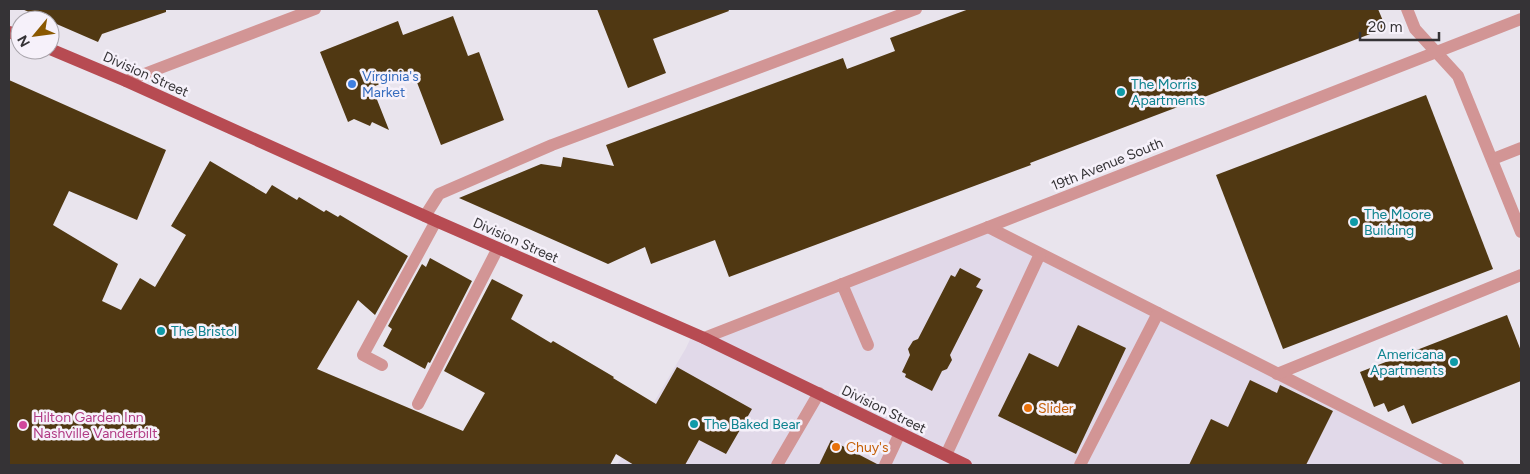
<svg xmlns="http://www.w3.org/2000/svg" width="1530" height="474" viewBox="0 0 1530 474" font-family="Figtree,sans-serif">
<rect width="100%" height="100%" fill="#e9e4ed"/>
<path fill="#e1d9e9" d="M 988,227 L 1458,465 L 617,465 L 686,348 L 693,333 L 705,338 Z"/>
<g fill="#503812">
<path d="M 22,9 L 166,9 L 166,12 L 102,34 L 98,42 Z"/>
<path d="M 597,9 L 728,9 L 729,11 L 653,39 L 666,73 L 628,88 Z"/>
<path d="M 969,9 L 1378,9 L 1386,28 L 1030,163 L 1031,165 L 729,277 L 715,240 L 651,264 L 645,247 L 608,264 L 459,198 L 541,164 L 561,167 L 563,157 L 614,166 L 606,145 L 843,58 L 847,69 L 895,51 L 890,38 Z"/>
<path d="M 453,16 L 468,56 L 479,52 L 504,120 L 441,145 L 413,72 L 372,87 L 389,130 L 372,122 L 370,126 L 354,119 L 348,122 L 320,52 L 398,21 L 403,35 Z"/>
<path d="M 9,80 L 166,150 L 137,220 L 69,191 L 53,225 L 118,264 L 102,301 L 121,310 L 140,278 L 155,287 L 186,235 L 171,226 L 210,161 L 266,194 L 272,185 L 297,200 L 299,197 L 324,212 L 326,210 L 338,217 L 340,215 L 408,256 L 375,315 L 358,300 L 317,369 L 463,431 L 485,393 L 444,371 L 492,279 L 523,295 L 511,319 L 551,343 L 553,341 L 614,377 L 613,378 L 656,404 L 677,367 L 752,409 L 726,454 L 699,440 L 685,465 L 634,465 L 616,454 L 610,465 L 9,465 Z"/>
<path d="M 1426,95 L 1493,269 L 1283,349 L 1216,175 Z"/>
<path d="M 430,258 L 472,281 L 430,363 L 428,362 L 425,369 L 383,346 L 392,329 L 388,326 L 422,264 L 426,267 Z"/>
<path d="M 960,268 L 981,279 L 976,287 L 983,290 L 950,355 L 952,360 L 947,369 L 942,371 L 932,391 L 905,377 L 906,374 L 902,372 L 910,355 L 908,349 L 913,341 L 918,339 L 951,275 L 955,277 Z"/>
<path d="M 1507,315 L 1521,351 L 1521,381 L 1412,424 L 1404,405 L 1388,412 L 1384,403 L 1374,407 L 1360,372 Z"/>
<path d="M 1078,325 L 1126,348 L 1076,454 L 998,416 L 1029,353 L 1058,367 Z"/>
<path d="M 1250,380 L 1277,393 L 1280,385 L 1333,411 L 1306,465 L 1189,465 L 1211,419 L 1228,427 Z"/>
<path d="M 831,440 L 877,464 L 877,465 L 819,465 Z"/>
</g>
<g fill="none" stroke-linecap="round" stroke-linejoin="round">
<g stroke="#d29595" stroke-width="12">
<path d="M 1407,9 L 1415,29 L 1458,76 L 1521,232"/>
<path d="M 126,81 L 315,9"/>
<path d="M 1493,159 L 1521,148"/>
<path d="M 425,216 L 439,194 L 552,145 L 916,9"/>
<path d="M 988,227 L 1458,465"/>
<path d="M 842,284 L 868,345"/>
<path d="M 704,338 L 1521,19"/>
<path d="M 382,365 L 363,355 L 436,221"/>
<path d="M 1277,374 L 1521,275"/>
<path d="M 418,404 L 498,248"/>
<path d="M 946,455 L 1040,254"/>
<path d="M 777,465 L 819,393"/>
<path d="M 885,465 L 900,433"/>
<path d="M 1080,465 L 1158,313"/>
</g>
<g stroke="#b74b52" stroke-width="12">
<path d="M 9,32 L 20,36"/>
<path d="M 50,49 L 126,81 L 436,221 L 704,338 L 966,465"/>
</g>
</g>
<circle fill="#3f7fe0" stroke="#f6f1fa" stroke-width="2" cx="352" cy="84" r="5"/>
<g fill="#0f9aa8" stroke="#f6f1fa" stroke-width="2">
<circle cx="1121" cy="92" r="5"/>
<circle cx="1354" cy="222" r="5"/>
<circle cx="161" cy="331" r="5"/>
<circle cx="1454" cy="362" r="5"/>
<circle cx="694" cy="424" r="5"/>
</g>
<g fill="#e8710a" stroke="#f6f1fa" stroke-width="2">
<circle cx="1028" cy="408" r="5"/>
<circle cx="836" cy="447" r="5"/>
</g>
<circle fill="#d1479c" stroke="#f6f1fa" stroke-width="2" cx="23" cy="425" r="5"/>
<g text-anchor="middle" stroke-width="5" stroke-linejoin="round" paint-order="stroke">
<g font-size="14" fill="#353336" stroke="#f6f1fa">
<text transform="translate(146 74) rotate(24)" y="5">Division Street</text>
<text transform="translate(1107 164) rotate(-22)" y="5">19th Avenue South</text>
<text transform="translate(516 240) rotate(24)" y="5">Division Street</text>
<text transform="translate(884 409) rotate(26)" y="5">Division Street</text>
</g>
<g font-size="14" fill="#366cbe" stroke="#f6f1fa" text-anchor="start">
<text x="362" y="81">Virginia's<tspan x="362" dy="16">Market</tspan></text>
</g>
<g font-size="14" fill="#0d838f" stroke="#f6f1fa" text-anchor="start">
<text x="1131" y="89">The Morris<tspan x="1131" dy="16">Apartments</tspan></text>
<text x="1364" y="219">The Moore<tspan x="1364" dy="16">Building</tspan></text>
<text x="171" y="336">The Bristol</text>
<text x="1444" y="359" text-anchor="end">Americana<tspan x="1444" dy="16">Apartments</tspan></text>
<text x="704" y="429">The Baked Bear</text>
</g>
<g font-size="14" fill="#c56008" stroke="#f6f1fa" text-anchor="start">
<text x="1038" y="413">Slider</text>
<text x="846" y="452">Chuy's</text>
</g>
<g font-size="14" fill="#b23c85" stroke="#f6f1fa" text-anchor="start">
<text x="33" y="422">Hilton Garden Inn<tspan x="33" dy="16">Nashville Vanderbilt</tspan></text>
</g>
</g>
<rect width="1530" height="474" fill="none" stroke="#353336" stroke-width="20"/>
<g transform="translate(35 35) rotate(241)"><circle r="24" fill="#f6f1fa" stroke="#a9a5ac"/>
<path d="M0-4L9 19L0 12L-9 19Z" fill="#8a5800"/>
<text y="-8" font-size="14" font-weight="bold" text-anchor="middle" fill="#353336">N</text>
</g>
<path d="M1360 32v8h79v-8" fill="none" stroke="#353336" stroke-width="2.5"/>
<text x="1368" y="32" font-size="15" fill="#353336" stroke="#f6f1fa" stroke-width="4" paint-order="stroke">20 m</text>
</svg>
